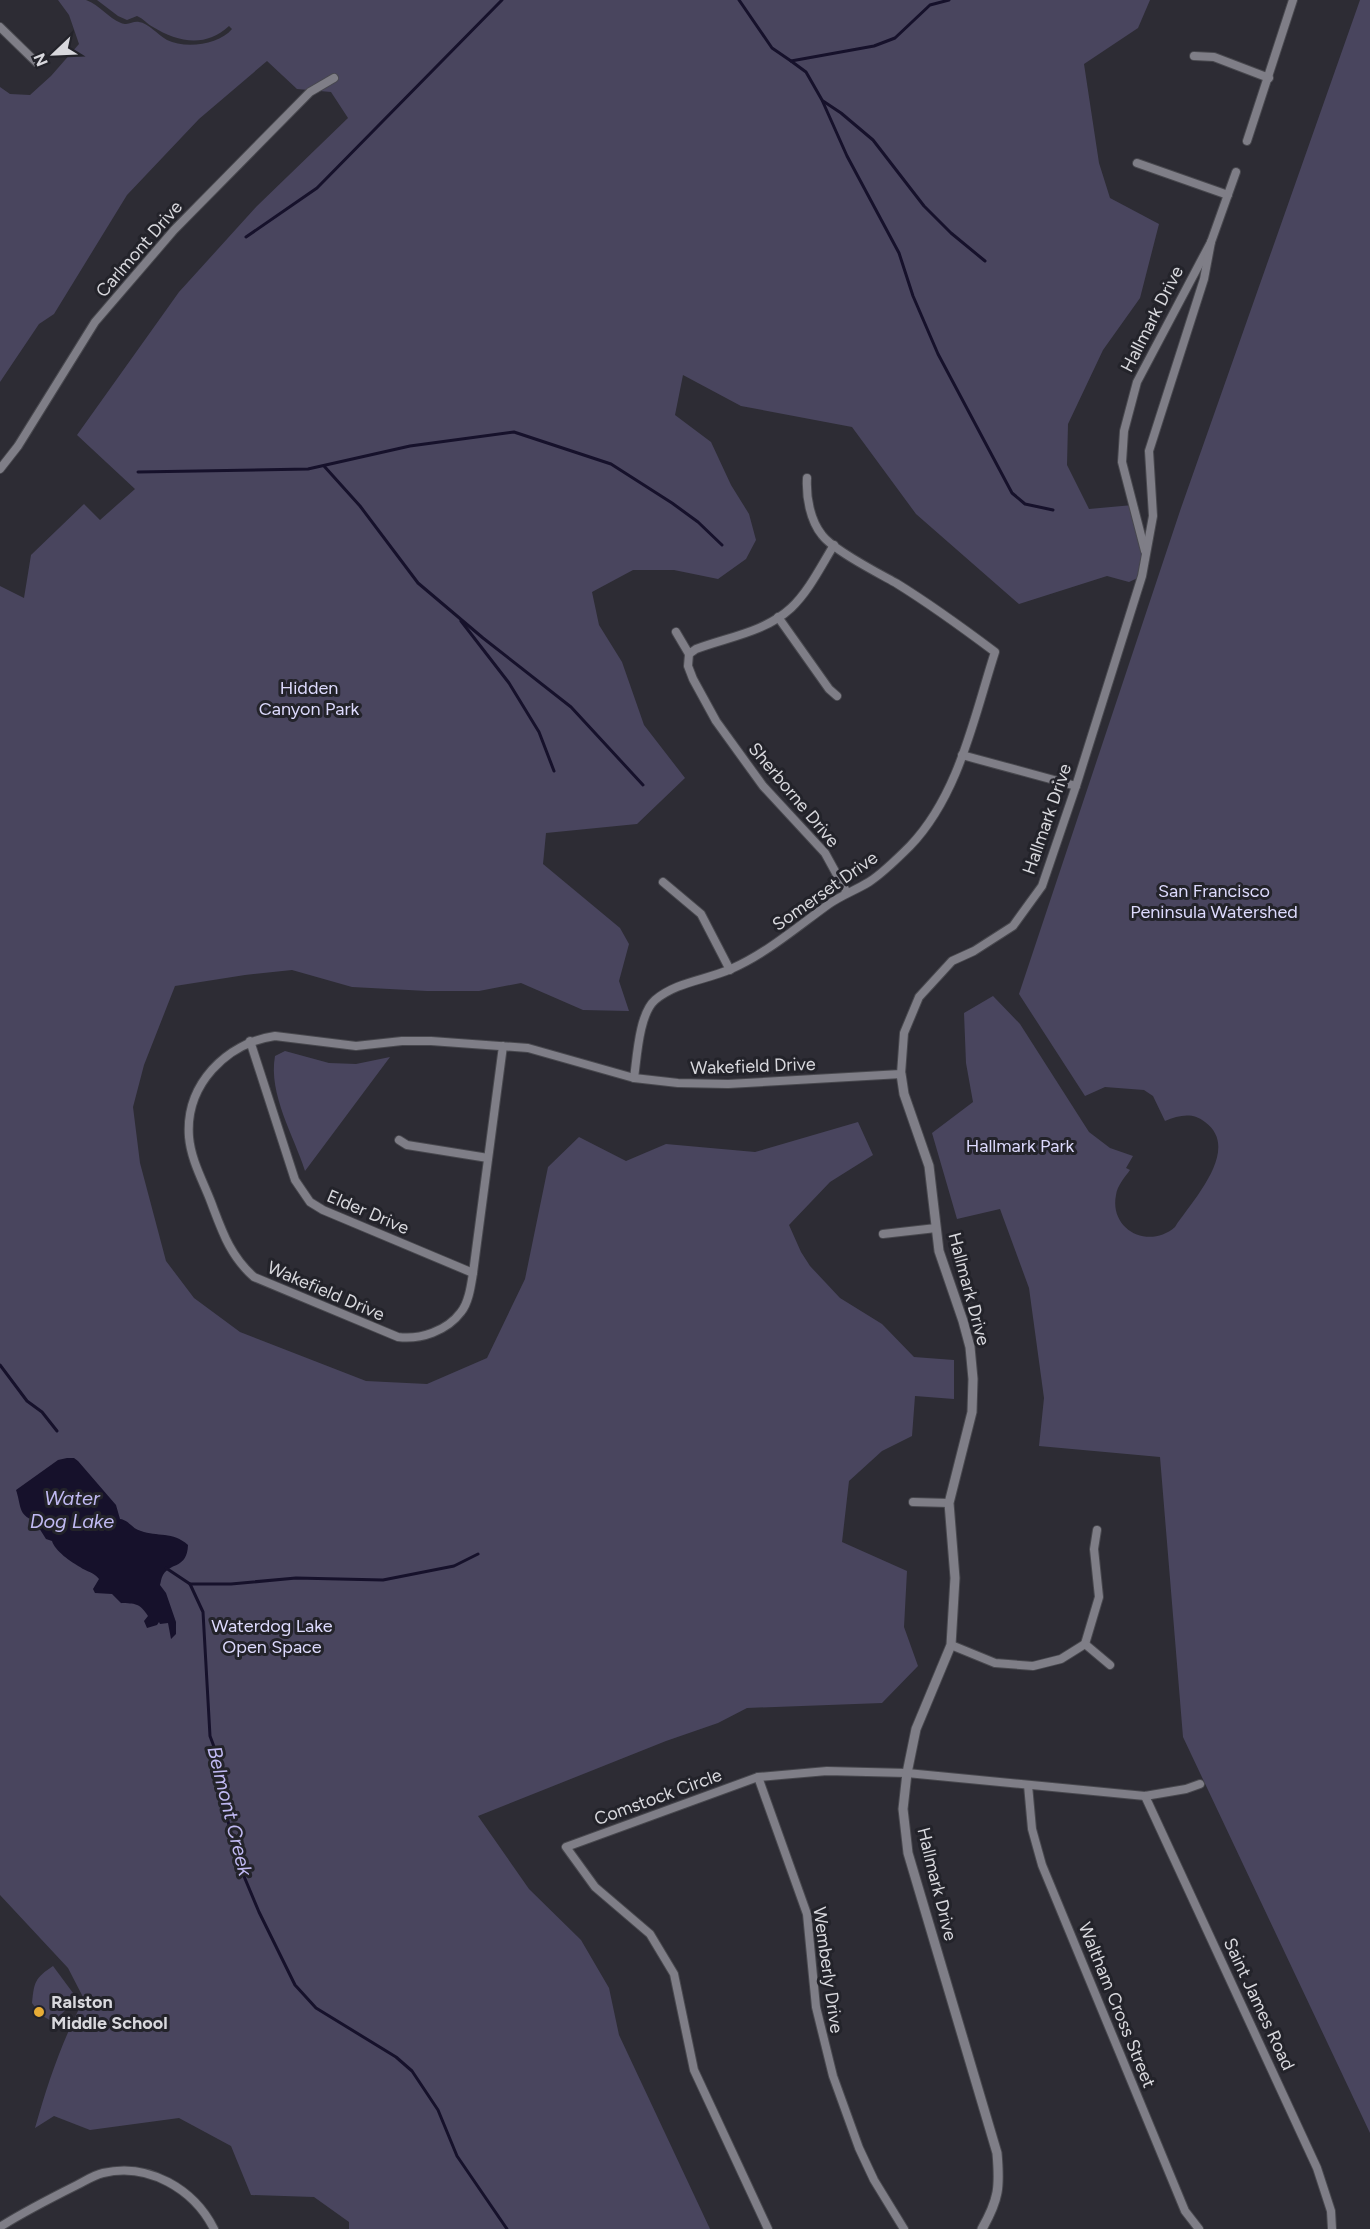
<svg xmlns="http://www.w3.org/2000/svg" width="1370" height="2229" viewBox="0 0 1370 2229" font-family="Figtree,sans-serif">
<rect width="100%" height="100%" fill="#2d2c34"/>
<g fill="#49455e">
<path d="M 58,0 C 66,0 79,0 86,0 C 100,5 108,18 121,23 C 129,26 132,21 139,22 C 148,23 158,35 167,40 C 185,49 219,45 232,29 L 229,26 C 206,48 177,42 153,27 C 147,24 144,19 137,16 L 127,20 L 118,16 L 97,0 L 1150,0 L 1138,28 L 1084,64 L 1099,163 L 1110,198 L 1159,224 L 1140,298 L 1103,350 L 1068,424 L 1067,465 L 1089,509 L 1133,505 L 1146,554 L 1142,576 L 1129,582 L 1107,576 L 1019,604 L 916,514 L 852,427 L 741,406 L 683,375 L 675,415 L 711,442 L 731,485 L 749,514 L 756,540 L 746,559 L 718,579 L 674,570 L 633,570 L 592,592 L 599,625 L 622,662 L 644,725 L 685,778 L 637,824 L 546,833 L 543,864 L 620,928 L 629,944 L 619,981 L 629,1011 L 583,1010 L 521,983 L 479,991 L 427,991 L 352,987 L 292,970 L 245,975 L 175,986 L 144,1065 L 133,1107 L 140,1163 L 166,1261 L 194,1298 L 240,1332 L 366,1381 L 427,1384 L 487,1358 L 525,1279 L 548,1167 L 579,1137 L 626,1161 L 666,1144 L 755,1152 L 858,1122 L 873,1155 L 830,1182 L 789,1225 L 801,1252 L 810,1266 L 840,1298 L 882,1324 L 914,1357 L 954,1360 L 954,1399 L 915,1396 L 912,1436 L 882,1451 L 849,1481 L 842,1542 L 907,1571 L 904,1627 L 918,1666 L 882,1703 L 747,1708 L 718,1723 L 666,1741 L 478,1816 L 529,1889 L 581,1940 L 609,1988 L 619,2035 L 710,2229 L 349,2229 L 349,2222 L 314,2197 L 251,2195 L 231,2146 L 179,2118 L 90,2130 L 54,2116 L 35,2128 C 48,2082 62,2041 84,1999 L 68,1968 L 0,1895 L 0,586 L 24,598 L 31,555 L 84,504 L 100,520 L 135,489 L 77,435 L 179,292 L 257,206 L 348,118 L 331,92 L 297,89 L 267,61 L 199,119 L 127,195 L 54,314 L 39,324 L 0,382 L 0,87 L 10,94 L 30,95 L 51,76 L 79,44 L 69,15 Z"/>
<path d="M 1360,0 L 1370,0 L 1370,2133 L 1183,1737 L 1160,1457 L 1039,1446 L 1044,1398 L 1029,1288 L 1000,1209 L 957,1219 L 932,1133 L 973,1102 L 966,1063 L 964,1013 L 993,996 L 1020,1024 L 1089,1132 L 1110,1148 L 1133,1156 L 1126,1168 L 1130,1170 C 1125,1177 1117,1186 1116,1195 C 1109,1230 1149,1250 1175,1227 C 1192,1201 1242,1149 1205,1122 C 1193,1112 1179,1115 1165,1121 L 1153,1096 L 1144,1090 L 1105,1087 L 1085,1096 L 1019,994 L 1181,508 Z"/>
<path d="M 285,1051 L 329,1063 L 356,1064 L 390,1057 L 305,1171 C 294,1136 268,1094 275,1056 Z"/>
<path d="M 53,1966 L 73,1993 L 74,2002 L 53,2022 L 41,2015 L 32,2003 C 34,1982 35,1978 53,1966 Z"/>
</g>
<path fill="#16112b" d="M 67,1458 L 74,1458 L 78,1461 L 116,1505 L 120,1519 C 129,1520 132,1529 141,1531 C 157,1537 173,1531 188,1545 C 187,1569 171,1562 163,1575 C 161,1578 161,1582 160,1585 L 166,1593 L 176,1622 L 176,1634 L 171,1639 L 168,1623 L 160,1624 L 159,1622 L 157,1625 L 147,1628 L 144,1621 L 148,1616 C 139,1602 135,1604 121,1603 L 112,1594 L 95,1593 L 93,1589 L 99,1579 C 94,1572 87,1572 80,1567 C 71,1562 55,1551 52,1541 L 46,1539 L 34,1520 C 18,1516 21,1504 16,1490 L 58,1460 Z"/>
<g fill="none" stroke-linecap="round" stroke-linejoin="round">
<g stroke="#16112b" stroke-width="3">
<path d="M 739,0 L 772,48 L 791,61 L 874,46 L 895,38 L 930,5 L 949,0"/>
<path d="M 791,61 L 806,72 L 822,100 L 847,156 L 899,253 L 913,296 L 938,354 L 1012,493 L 1025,504 L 1053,510"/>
<path d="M 823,101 L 841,113 L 873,140 L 924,206 L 951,233 L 985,261"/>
<path d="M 246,237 L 317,188 L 502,0"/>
<path d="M 324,466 L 360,506 L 418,583 L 483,638 L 571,707 L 643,785"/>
<path d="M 138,472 L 308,469 L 410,446 L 514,432 L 611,464 L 672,503 L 698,522 L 722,545"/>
<path d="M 461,621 L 509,683 L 539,732 L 554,771"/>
<path d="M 0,1365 L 27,1401 L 42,1412 L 57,1431"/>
<path d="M 166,1568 L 190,1584 L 203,1612 L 210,1736 L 219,1760 L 225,1809 L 238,1862 L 259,1912 L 295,1985 L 316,2008 L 396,2057 L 412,2071 L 438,2110 L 457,2156 L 507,2229"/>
<path d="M 190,1584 L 231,1584 L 296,1578 L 383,1580 L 454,1566 L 478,1554"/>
</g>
<defs>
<g id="minor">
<path d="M 0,27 L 37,63"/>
<path d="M 1194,56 L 1214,57 L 1269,78"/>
<path d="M 1247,141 L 1293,0"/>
<path d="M 1137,163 L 1228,195"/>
<path d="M 0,469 L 18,446 L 95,322 L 174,230 L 310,92 L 334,78"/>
<path d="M 834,545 C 821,566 809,591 791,608 C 765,632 728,637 696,649 L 689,654 L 688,666 L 693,679 L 716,721 L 763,786 L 825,853 L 847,893"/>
<path d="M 1145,551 L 1122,462 L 1124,431 L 1137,382 L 1211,242 L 1236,172"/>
<path d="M 778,617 L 829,689 L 837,696"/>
<path d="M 676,632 L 689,654"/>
<path d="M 962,755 L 1076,786"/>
<path d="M 663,882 L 701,914 L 730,970"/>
<path d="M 250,1041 L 295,1180 L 310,1202 L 323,1210 L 473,1273"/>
<path d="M 503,1046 L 473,1273 C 471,1285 469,1302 461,1312 C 447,1331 420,1340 398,1337 L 254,1277 C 230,1256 222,1231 211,1202 C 203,1181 191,1160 189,1137 C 185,1085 226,1043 275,1036 L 356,1046 L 402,1041 L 431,1041 L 528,1048 L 634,1078 L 678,1083 L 728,1084 L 901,1074 L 904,1033 L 919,997 L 952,961 L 974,951 L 1013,926 L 1042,886 L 1076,786 L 1142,576 L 1153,516 L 1149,451 L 1204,279 L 1211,242"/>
<path d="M 634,1078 C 637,1057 639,1014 655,1000 C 676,982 706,980 731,969 C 767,953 797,927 829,904 C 842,895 856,890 869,882 C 883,873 898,858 910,846 C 959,795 974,717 995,652 C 963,628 930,604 896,583 C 878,573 833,550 822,535 C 810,520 806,497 807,478"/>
<path d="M 399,1140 L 407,1145 L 488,1158"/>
<path d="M 883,1234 L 936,1228"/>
<path d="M 913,1502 L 949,1503"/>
<path d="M 1085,1644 L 1099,1597 L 1094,1549 L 1097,1530"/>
<path d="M 951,1645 L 995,1663 L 1033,1666 L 1061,1659 L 1085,1644 L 1110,1665"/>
<path d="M 758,1777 L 807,1914 L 816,2007 L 833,2076 L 859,2148 L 874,2180 L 904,2229"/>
<path d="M 1028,1785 L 1032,1829 L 1042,1865 L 1185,2211 L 1199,2229"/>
<path d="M 1145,1796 L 1317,2168 L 1331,2211 L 1332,2229"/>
<path d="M 0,2227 C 25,2211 51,2198 77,2185 C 85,2181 94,2175 103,2173 C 148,2162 194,2189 214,2229"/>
<path d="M 768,2229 L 694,2070 L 674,1974 L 650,1934 L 595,1887 L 566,1847 L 758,1777 L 827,1771 L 907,1773 L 1145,1796 L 1186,1789 L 1200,1784"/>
</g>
<path id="tertiary" d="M 901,1074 L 904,1094 L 929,1166 L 939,1251 L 963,1321 L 970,1347 L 973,1379 L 972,1412 L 949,1503 L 955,1578 L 951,1645 L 916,1729 L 907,1773 L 903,1809 L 908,1853 L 997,2153 C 1000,2187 999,2199 982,2229"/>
</defs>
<use href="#minor" stroke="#48484e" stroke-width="10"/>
<use href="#tertiary" stroke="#48484e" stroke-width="11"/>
<use href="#minor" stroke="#7f7e87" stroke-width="8"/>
<use href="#tertiary" stroke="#7f7e87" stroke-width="9"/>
</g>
<circle fill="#e7ac36" stroke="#23232a" stroke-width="2" cx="39" cy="2012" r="6"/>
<g text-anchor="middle" stroke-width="6" stroke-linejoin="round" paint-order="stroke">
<g font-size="18" fill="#d8d8dd" stroke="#23232a">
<text transform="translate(139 249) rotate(-49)" y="6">Carlmont Drive</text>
<text transform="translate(1152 319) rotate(-63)" y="6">Hallmark Drive</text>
<text transform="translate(794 795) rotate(50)" y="6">Sherborne Drive</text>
<text transform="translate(1047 819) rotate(-71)" y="6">Hallmark Drive</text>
<text transform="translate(825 891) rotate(-35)" y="6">Somerset Drive</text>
<text transform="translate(753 1066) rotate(-2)" y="6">Wakefield Drive</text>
<text transform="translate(368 1212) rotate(23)" y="6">Elder Drive</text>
<text transform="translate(969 1289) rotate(75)" y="6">Hallmark Drive</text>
<text transform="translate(326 1291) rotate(23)" y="6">Wakefield Drive</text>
<text transform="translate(658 1797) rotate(-20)" y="6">Comstock Circle</text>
<text transform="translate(937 1884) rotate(76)" y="6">Hallmark Drive</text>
<text transform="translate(828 1970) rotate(82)" y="6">Wemberly Drive</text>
<text transform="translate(1259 2004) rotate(65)" y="6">Saint James Road</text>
<text transform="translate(1117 2005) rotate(68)" y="6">Waltham Cross Street</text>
</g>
<g font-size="18" fill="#dddafd" stroke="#23232a">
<text x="309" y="694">Hidden<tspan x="309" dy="21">Canyon Park</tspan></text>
<text x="1214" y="897">San Francisco<tspan x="1214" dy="21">Peninsula Watershed</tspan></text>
<text x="1020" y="1152">Hallmark Park</text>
<text x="272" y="1632">Waterdog Lake<tspan x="272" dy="21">Open Space</tspan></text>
</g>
<g font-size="18" font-weight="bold" fill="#d8d8dd" stroke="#23232a" text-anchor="start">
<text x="51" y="2008">Ralston<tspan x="51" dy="21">Middle School</tspan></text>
</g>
<g font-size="20" font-style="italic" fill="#c0b9f2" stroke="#23232a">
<text x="72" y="1505">Water<tspan x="72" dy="23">Dog Lake</tspan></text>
<text transform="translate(230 1811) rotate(76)" y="7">Belmont Creek</text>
</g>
</g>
<g transform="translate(54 54) rotate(247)" stroke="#23232a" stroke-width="4.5" paint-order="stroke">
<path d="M0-4.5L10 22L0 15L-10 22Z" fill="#d8d8dd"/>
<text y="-9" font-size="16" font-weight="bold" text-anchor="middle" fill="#d8d8dd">N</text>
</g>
</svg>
